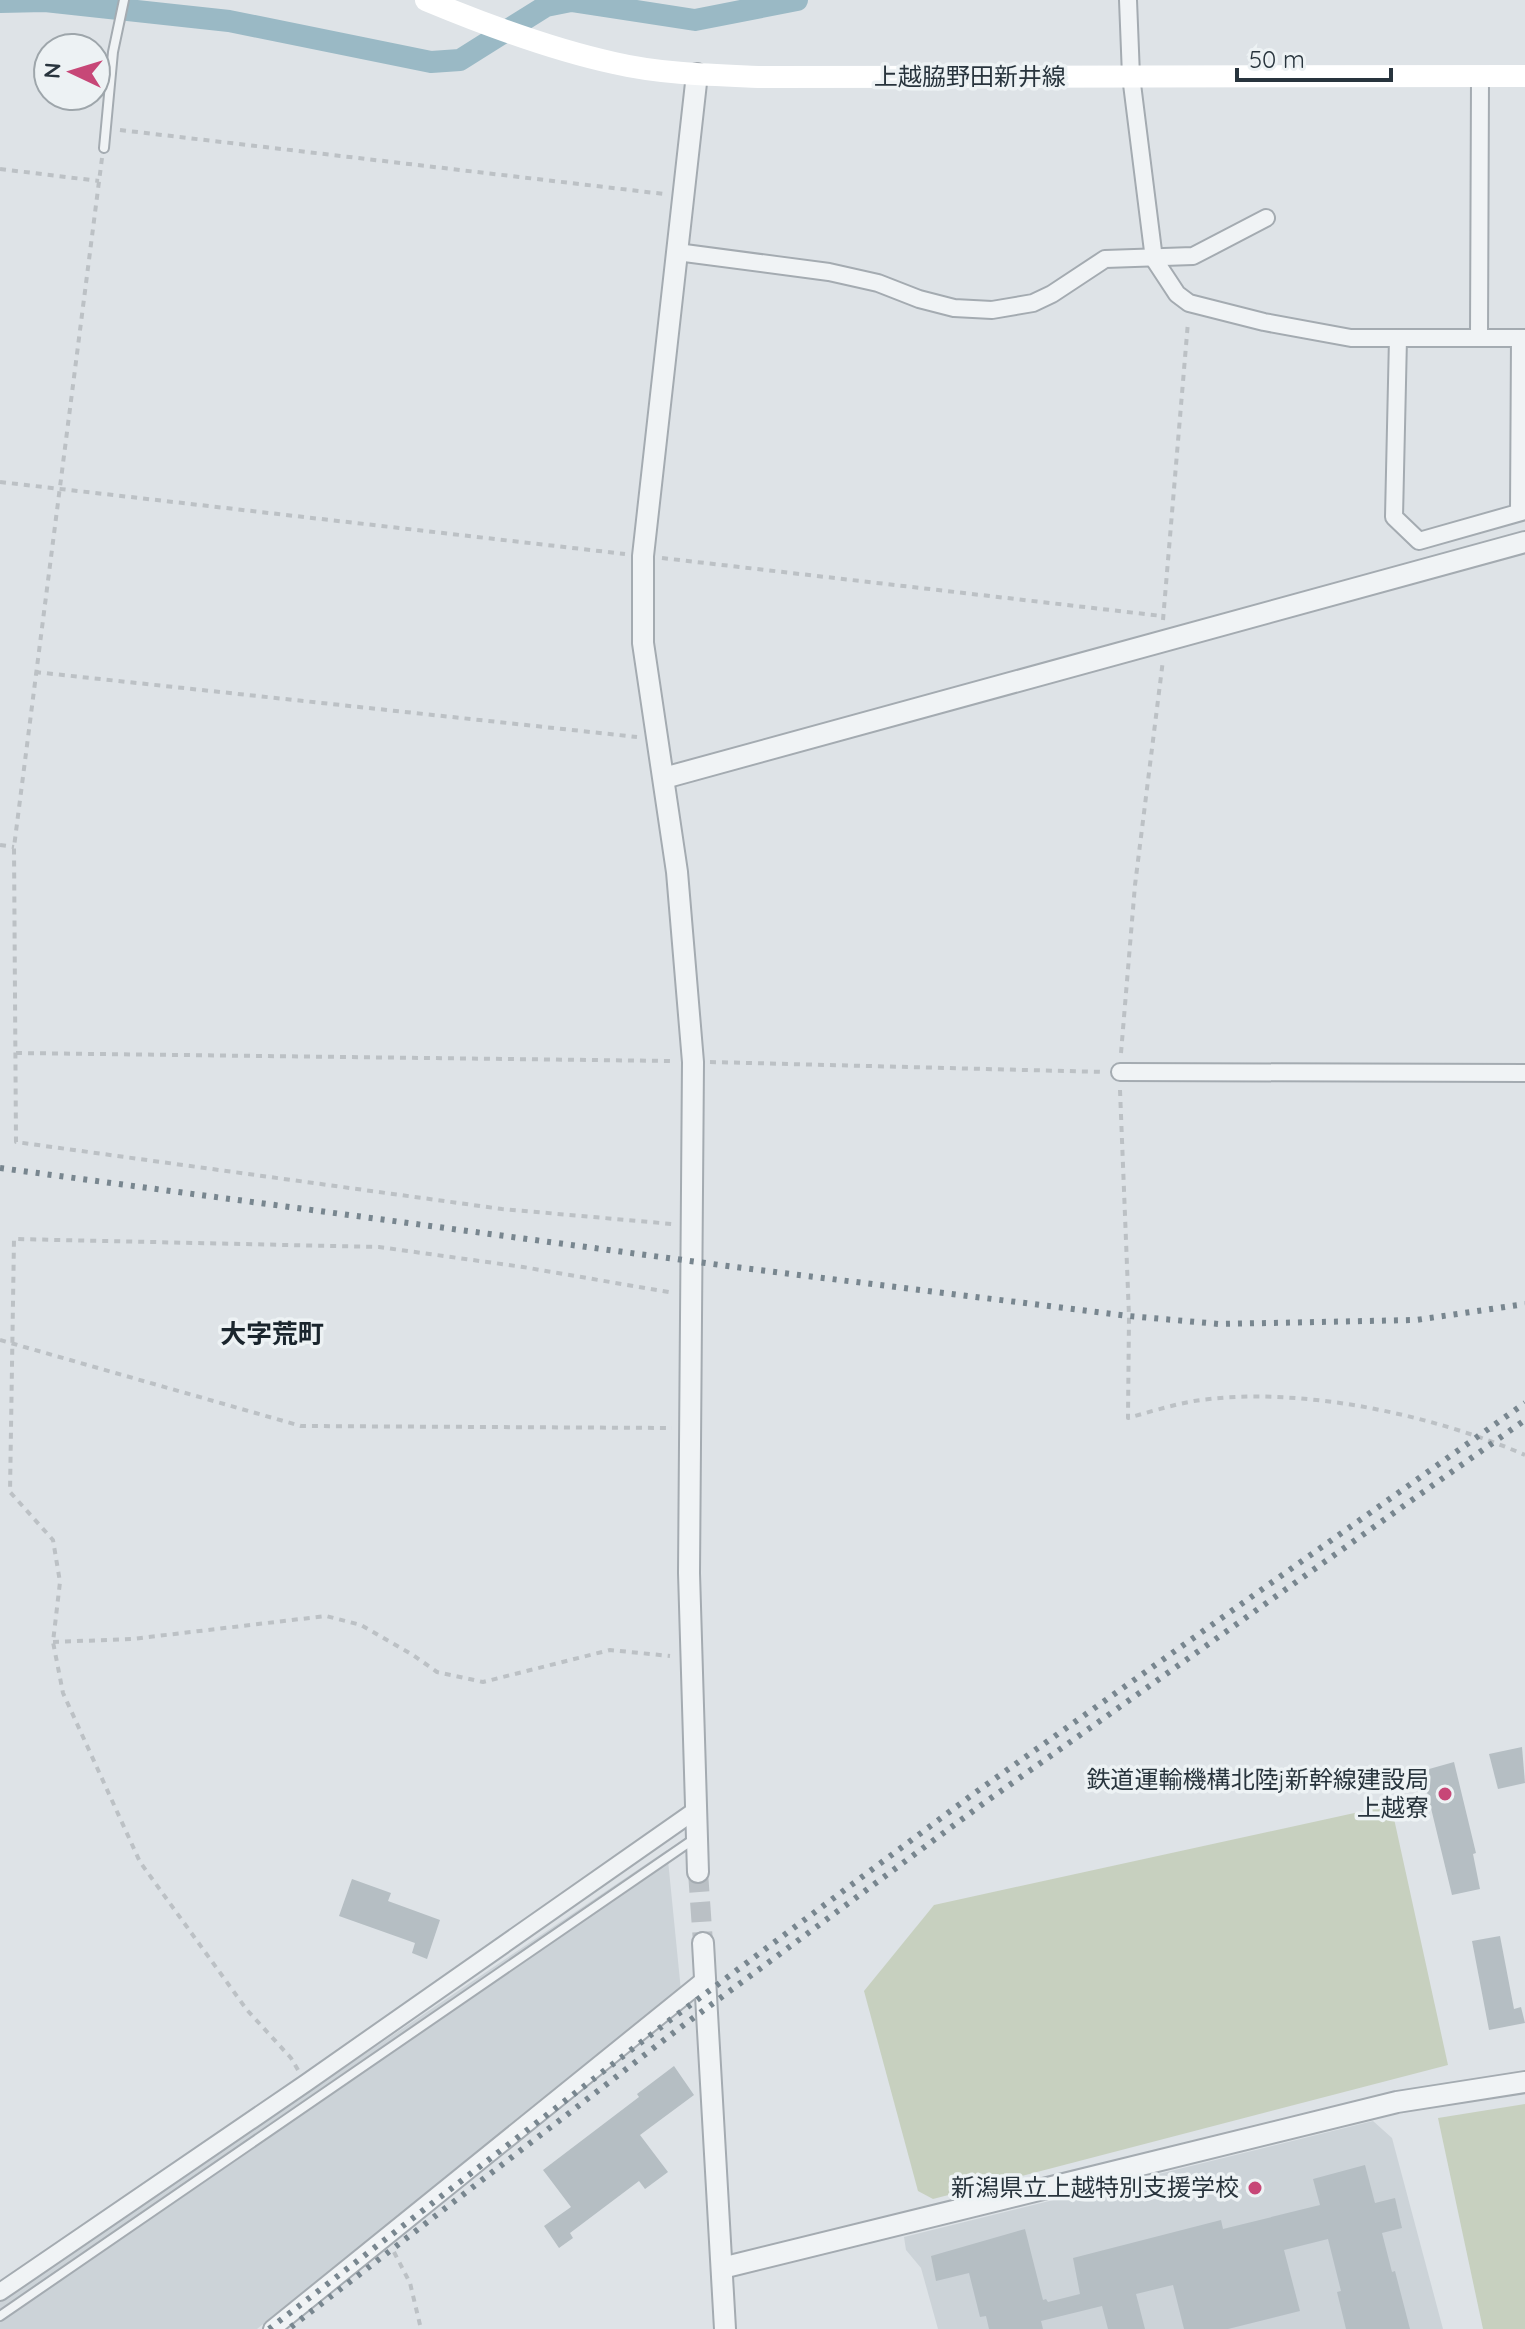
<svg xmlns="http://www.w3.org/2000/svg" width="1525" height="2329" viewBox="0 0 1525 2329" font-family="Quicksand,'Noto Sans JP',sans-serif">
<rect width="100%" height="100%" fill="#dee3e7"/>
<g fill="#ccd3d8">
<path d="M 667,1850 L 681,1991 L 257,2329 L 0,2329 L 0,2300 Z"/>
<path d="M 1373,2121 L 1392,2138 L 1443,2329 L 938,2329 L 921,2268 L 906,2250 L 904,2237 Z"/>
</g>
<g fill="#c7d0bf">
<path d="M 1391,1805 L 1448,2065 L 933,2199 L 918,2191 L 864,1991 L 934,1905 Z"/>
<path d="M 1525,2104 L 1525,2329 L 1483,2329 L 1438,2118 Z"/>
</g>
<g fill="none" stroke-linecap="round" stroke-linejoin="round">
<path stroke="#9ab9c5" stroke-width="22" d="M 0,2 L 45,1 L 229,21 L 431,62 L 460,60 L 546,6 L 571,1 L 695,20 L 797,0"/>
</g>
<g fill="#b5bec3">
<path d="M 1522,1747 L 1525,1783 L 1498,1789 L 1489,1754 Z"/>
<path d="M 1454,1762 L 1476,1853 L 1473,1854 L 1480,1889 L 1452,1895 L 1422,1771 Z"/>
<path d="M 352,1879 L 391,1893 L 388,1901 L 440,1920 L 427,1959 L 412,1953 L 415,1943 L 339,1916 Z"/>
<path d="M 1500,1936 L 1514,2009 L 1521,2007 L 1525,2023 L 1489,2030 L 1472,1941 Z"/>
<path d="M 674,2066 L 694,2095 L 640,2135 L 668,2172 L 645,2189 L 639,2181 L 570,2233 L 573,2238 L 559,2248 L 544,2226 L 571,2207 L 543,2170 L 639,2097 L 637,2094 Z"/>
<path d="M 1365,2165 L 1375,2203 L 1395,2198 L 1402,2228 L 1382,2233 L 1392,2272 L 1395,2271 L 1410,2329 L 1346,2329 L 1337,2292 L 1341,2291 L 1328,2239 L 1284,2250 L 1300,2311 L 1228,2329 L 1184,2329 L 1173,2285 L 1136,2294 L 1145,2329 L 1108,2329 L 1102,2306 L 1041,2321 L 1043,2329 L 989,2329 L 986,2316 L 980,2317 L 969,2273 L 936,2281 L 931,2256 L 1025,2229 L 1043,2300 L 1046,2299 L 1048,2302 L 1080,2294 L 1073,2258 L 1221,2220 L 1223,2229 L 1320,2205 L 1313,2179 Z"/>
</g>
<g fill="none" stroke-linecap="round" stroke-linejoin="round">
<path stroke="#bac0c5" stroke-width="20" stroke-dasharray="20 10" stroke-linecap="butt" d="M 698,1872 L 703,1943"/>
<defs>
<g id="service">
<path d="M 104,148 L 113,52 L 124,0"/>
<path d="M 0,2316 L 694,1839"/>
</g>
<g id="minor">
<path d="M 1128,0 L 1131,76 L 1154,259 L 1177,294 L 1189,303 L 1264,322 L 1351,338 L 1525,338"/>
<path d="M 677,252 L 829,272 L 878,283 L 919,299 L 954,308 L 992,310 L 1033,303 L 1052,294 L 1105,259 L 1193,256 L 1266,218"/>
<path d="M 1479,337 L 1480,78"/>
<path d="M 1398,338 L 1394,517 L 1419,541 L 1525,511"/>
<path d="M 1519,512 L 1520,338"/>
<path d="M 1120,1072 L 1525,1073"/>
<path d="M 0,2292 L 306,2083 L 696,1810"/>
<path d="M 272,2329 L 704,1980"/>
</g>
<g id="tertiary">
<path d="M 697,74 L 643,556 L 643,643 L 677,872 L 693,1062 L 689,1573 L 698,1872"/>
<path d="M 664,778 L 1525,542"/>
<path d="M 703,1943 L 725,2329"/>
<path d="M 722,2268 L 1397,2102 L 1525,2082"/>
</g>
</defs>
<use href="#service" stroke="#a4abb1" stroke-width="12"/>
<use href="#minor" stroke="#a4abb1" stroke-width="20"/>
<use href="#tertiary" stroke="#a4abb1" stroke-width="24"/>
<g stroke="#bcc1c5" stroke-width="4" stroke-dasharray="6 6" stroke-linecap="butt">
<path d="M 120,130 L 664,194"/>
<path d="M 102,158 L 14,847 L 16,1142 L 502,1209 L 672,1224"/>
<path d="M 0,169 L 99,181"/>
<path d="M 0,482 L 625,554"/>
<path d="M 662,558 L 1162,616"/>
<path d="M 1163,620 L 1188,322"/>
<path d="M 35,672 L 637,737"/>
<path d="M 0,845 L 14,847"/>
<path d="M 16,1053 L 673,1061"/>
<path d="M 1121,1053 L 1135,885 L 1163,660"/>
<path d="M 710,1062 L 1105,1072"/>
<path d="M 1120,1090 L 1129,1316 L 1128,1418 C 1149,1412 1172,1405 1194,1401 C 1296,1385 1431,1414 1525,1455"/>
<path d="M 0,1340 L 301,1426 L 672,1428"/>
<path d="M 53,1642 L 132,1639 L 326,1616 L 361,1625 L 413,1655 L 437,1672 L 483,1682 L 610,1650 L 670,1656"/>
<path d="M 298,2070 L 291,2058 L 247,2010 L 140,1862 L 63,1693 L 53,1642 L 60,1582 L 53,1540 L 10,1492 L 14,1239 L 379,1247 L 523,1267 L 674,1293"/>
<path d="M 394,2252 L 410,2283 L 421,2329"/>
</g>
<use href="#service" stroke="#f0f3f5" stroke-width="8"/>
<use href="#minor" stroke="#f0f3f5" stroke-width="16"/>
<use href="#tertiary" stroke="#f0f3f5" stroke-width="20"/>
<path stroke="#fff" stroke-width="22" d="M 426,0 C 486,25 550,49 614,63 C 661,74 712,75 761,77 L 1525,76"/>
<g stroke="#78868f" stroke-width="6" stroke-dasharray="4 8" stroke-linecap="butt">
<path d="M 0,1168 L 735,1267 L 1129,1316 L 1219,1324 L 1416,1320 L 1525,1304"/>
<path d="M 291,2327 L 677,2030 L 984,1803 L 1525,1420"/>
<path d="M 269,2329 L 670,2020 L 976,1792 L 1525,1403"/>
</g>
</g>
<g fill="#c74777" stroke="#edf2f4" stroke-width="3">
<circle cx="1445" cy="1794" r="8"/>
<circle cx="1255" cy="2188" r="8"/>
</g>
<g text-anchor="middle" stroke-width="7" stroke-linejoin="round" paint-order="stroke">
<g font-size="24" fill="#28343d" stroke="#edf2f4">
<text x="970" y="85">上越脇野田新井線</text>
</g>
<g font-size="24" fill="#28343d" stroke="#edf2f4" text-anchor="end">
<text x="1429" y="1788">鉄道運輸機構北陸j新幹線建設局<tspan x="1429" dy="28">上越寮</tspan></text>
<text x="1239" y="2196">新潟県立上越特別支援学校</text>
</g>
<g font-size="26" font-weight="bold" fill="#1a252d" stroke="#edf2f4">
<text x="272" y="1343">大字荒町</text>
</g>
</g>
<g transform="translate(72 72) rotate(274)"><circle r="38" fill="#edf2f4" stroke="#9ea6ab" stroke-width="2"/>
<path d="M0-6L14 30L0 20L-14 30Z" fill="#c74777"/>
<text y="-12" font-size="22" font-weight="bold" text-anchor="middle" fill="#28343d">N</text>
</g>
<path d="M1237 68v12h154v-12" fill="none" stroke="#28343d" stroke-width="4"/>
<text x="1249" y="68" font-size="24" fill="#28343d" stroke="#edf2f4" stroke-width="6" paint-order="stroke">50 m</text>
</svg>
